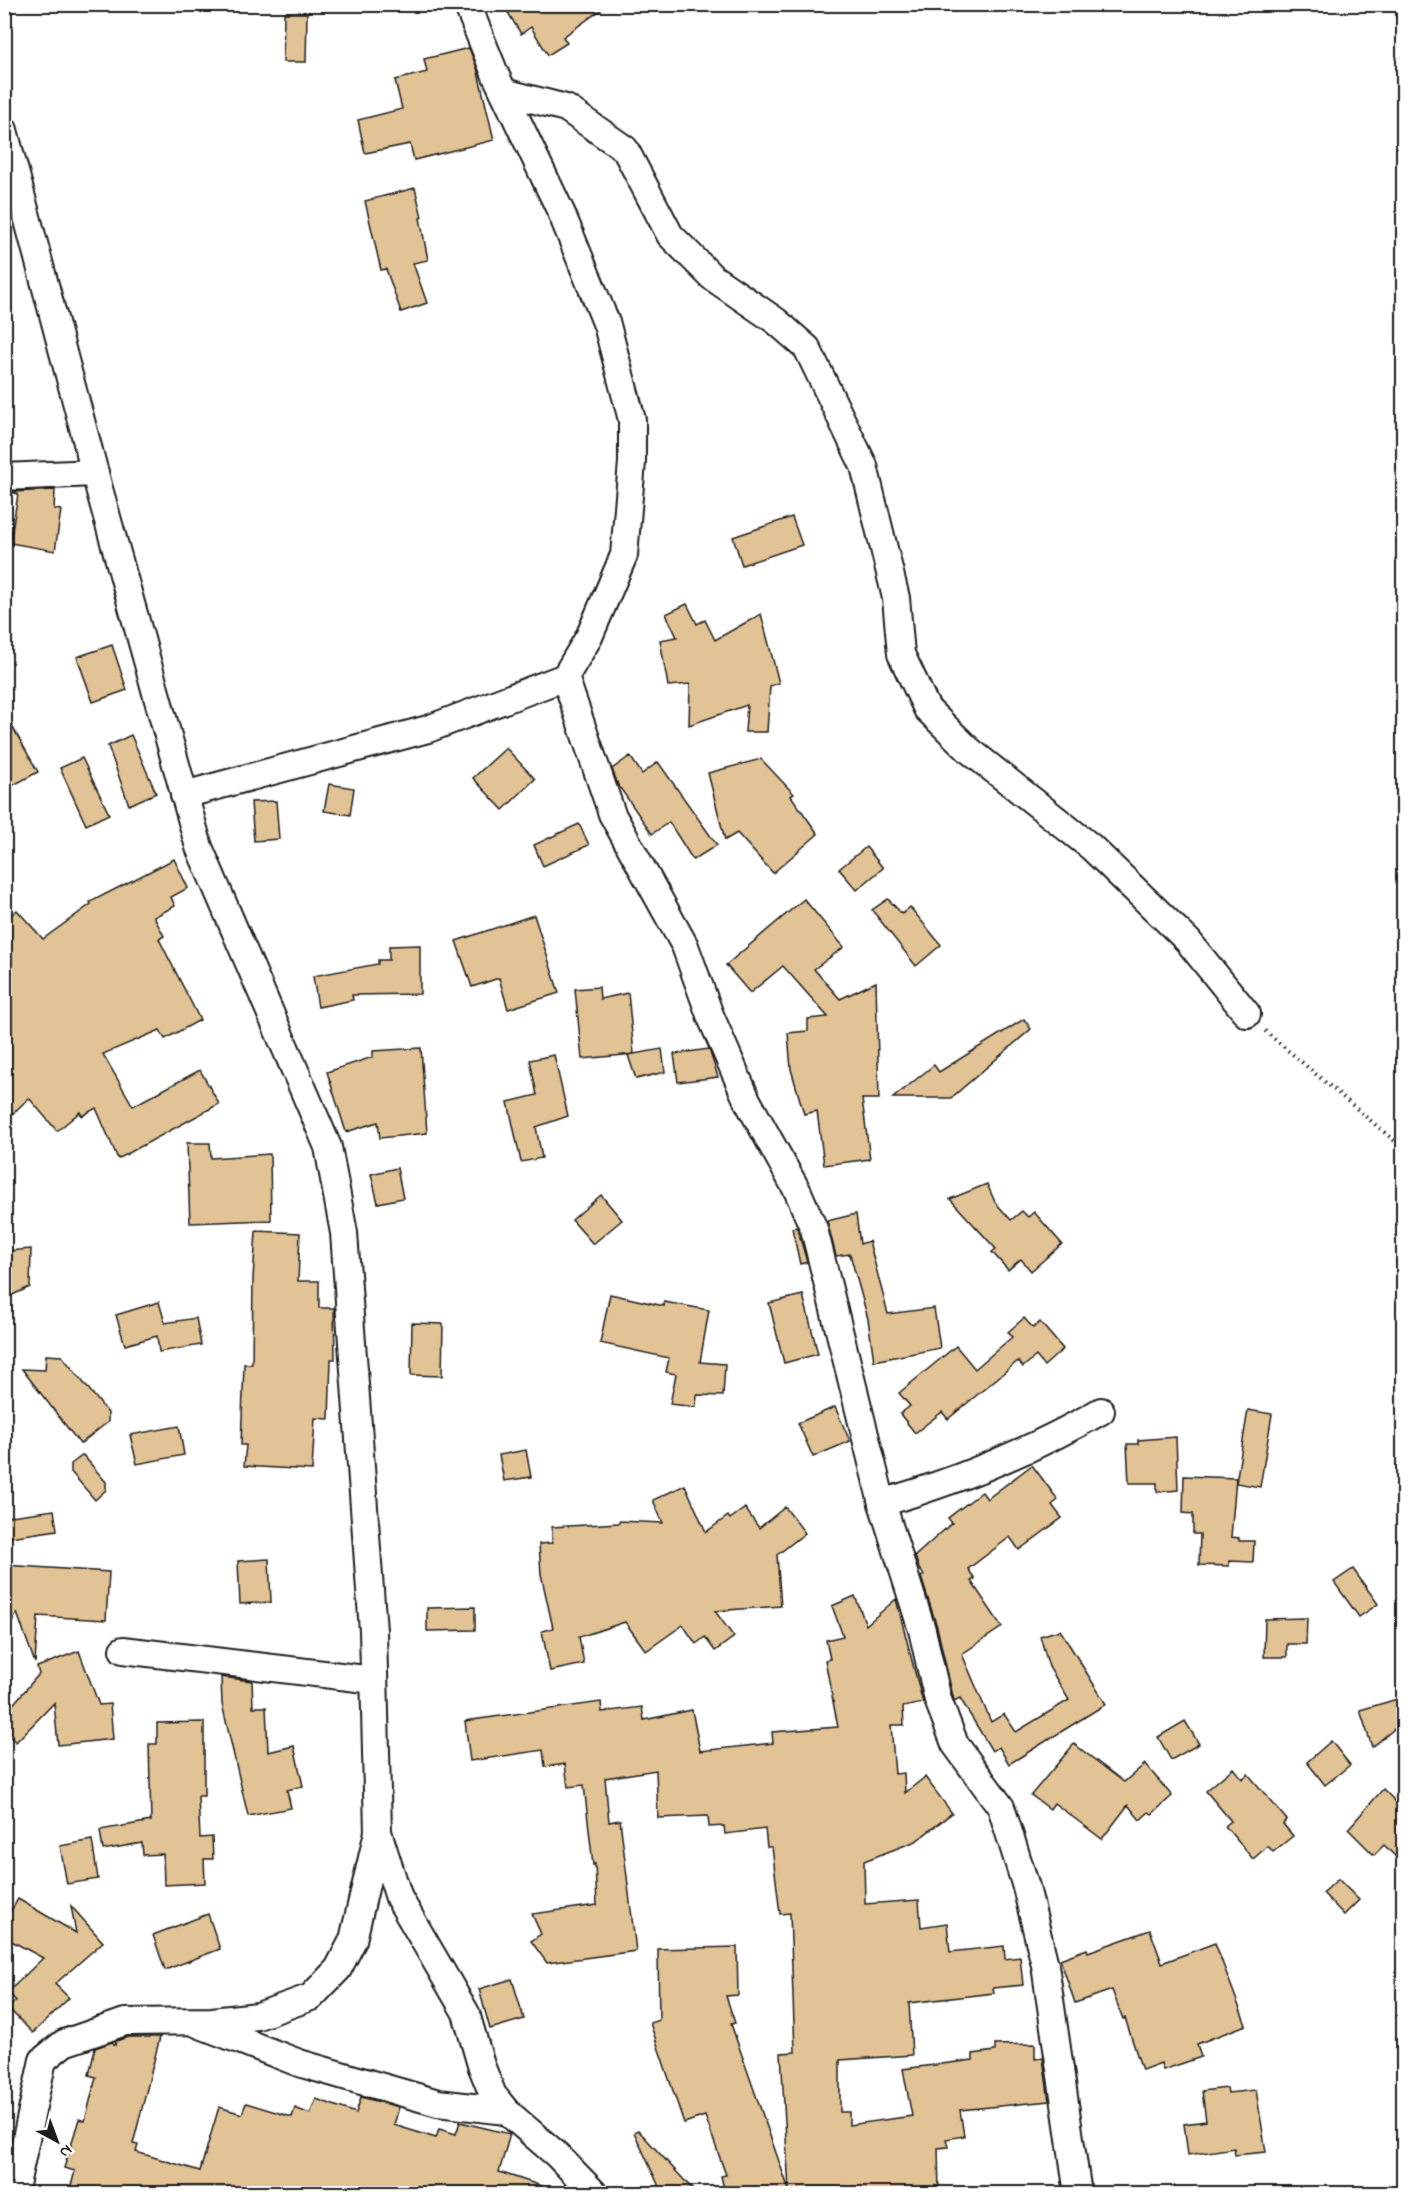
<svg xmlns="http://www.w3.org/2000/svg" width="1408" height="2198" viewBox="0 0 1408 2198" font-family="'Indie Flower',sans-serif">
<rect width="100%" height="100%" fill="#fff"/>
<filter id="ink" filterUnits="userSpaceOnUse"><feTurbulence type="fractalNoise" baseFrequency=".0167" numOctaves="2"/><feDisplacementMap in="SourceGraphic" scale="12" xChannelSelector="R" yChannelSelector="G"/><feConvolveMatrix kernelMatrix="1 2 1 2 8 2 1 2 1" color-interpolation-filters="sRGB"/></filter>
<g filter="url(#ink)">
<g fill="#e2c395" stroke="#1c1c1c" stroke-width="1.5">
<path d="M 517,4 L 609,4 L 563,37 L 567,43 L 548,55 L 531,27 L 521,34 L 507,11 Z"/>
<path d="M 284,13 L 307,13 L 306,62 L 283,62 Z"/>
<path d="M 469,48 L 477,68 L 494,140 L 414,160 L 410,144 L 365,153 L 358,120 L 402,109 L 395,80 L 427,72 L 424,59 Z"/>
<path d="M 415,188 L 422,217 L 420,218 L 428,260 L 413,263 L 427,303 L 401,312 L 386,269 L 381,270 L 365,201 Z"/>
<path d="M 55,490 L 54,509 L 61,510 L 55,551 L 10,543 L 18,494 L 10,492 Z"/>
<path d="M 792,517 L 802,545 L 742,565 L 733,537 Z"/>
<path d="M 687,604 L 697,624 L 705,620 L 715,640 L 761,614 L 779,683 L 770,686 L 767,732 L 745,732 L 747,705 L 689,725 L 690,684 L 668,686 L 660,640 L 677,637 L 666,614 Z"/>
<path d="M 112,645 L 127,690 L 93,702 L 77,657 Z"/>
<path d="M 4,712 L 38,772 L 4,790 Z"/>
<path d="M 131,735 L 156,793 L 129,805 L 108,746 Z"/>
<path d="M 506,748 L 535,779 L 503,810 L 473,778 Z"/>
<path d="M 630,756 L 642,774 L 658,762 L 717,845 L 693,860 L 669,822 L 652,834 L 618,785 L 612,769 Z"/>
<path d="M 82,758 L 109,814 L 86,825 L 60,768 Z"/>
<path d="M 761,759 L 794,794 L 791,796 L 818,834 L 773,873 L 737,833 L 725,840 L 708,773 Z"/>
<path d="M 329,784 L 354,788 L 350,815 L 324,811 Z"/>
<path d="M 276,801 L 279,839 L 254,841 L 251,802 Z"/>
<path d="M 579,824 L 589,845 L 543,866 L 534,845 Z"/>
<path d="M 866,847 L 883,868 L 857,890 L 839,869 Z"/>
<path d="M 174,859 L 188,888 L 171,897 L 175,906 L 154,917 L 164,936 L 159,939 L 200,1020 L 165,1039 L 160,1030 L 103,1054 L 133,1106 L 200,1070 L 219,1104 L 118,1159 L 96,1108 L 82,1116 L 80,1112 L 57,1131 L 29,1098 L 4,1122 L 4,921 L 17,910 L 43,939 L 91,904 L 90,902 Z"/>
<path d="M 804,899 L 844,947 L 814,969 L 840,999 L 876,982 L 879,1099 L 862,1099 L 870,1159 L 824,1165 L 817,1111 L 804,1114 L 791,1069 L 788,1033 L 808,1031 L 808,1019 L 828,1017 L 783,966 L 750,993 L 726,965 Z"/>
<path d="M 888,899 L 902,914 L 910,907 L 941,945 L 916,966 L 872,910 Z"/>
<path d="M 534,915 L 559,993 L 508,1009 L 499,978 L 472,987 L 456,941 Z"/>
<path d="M 420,945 L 420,994 L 352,995 L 353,1000 L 318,1007 L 313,976 L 378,964 L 378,960 L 389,960 L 389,946 Z"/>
<path d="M 599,987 L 600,999 L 628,993 L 634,1054 L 582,1059 L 575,989 Z"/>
<path d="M 1024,1019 L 1031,1029 L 951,1098 L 893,1098 L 934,1065 L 939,1072 Z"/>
<path d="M 421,1048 L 427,1133 L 380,1138 L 378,1122 L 346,1132 L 327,1072 L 373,1057 L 373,1051 Z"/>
<path d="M 662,1049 L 665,1072 L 636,1079 L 628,1055 Z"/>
<path d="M 709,1049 L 718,1077 L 678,1082 L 674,1054 Z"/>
<path d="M 554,1055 L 568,1116 L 536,1127 L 542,1158 L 521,1162 L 508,1102 L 537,1095 L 530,1060 Z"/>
<path d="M 187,1143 L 210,1143 L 211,1158 L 270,1154 L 271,1220 L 190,1223 Z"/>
<path d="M 397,1168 L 403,1198 L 378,1203 L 371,1174 Z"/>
<path d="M 987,1184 L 995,1202 L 1011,1220 L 1022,1211 L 1028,1217 L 1034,1212 L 1062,1244 L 1031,1271 L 1021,1259 L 1008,1270 L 992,1252 L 996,1249 L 950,1199 Z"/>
<path d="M 601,1195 L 622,1220 L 593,1244 L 572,1220 Z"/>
<path d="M 856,1214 L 860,1244 L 869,1241 L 888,1314 L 934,1308 L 940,1348 L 874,1361 L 868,1319 L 850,1254 L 836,1256 L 827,1221 Z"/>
<path d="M 797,1227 L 807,1262 L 800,1264 L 792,1228 Z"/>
<path d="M 256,1231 L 300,1233 L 298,1281 L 319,1281 L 319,1308 L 334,1308 L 335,1359 L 331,1359 L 329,1419 L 315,1418 L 312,1470 L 244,1466 L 246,1445 L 241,1445 L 244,1364 L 252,1364 L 253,1279 Z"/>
<path d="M 31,1249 L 30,1287 L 8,1297 L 8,1251 Z"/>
<path d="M 610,1294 L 664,1306 L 664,1302 L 709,1310 L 700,1362 L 725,1364 L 723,1396 L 697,1395 L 696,1407 L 670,1404 L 676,1374 L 666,1372 L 669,1358 L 600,1343 Z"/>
<path d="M 803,1295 L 818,1354 L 784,1363 L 769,1303 Z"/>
<path d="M 159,1302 L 165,1323 L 196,1318 L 201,1345 L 159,1352 L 157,1336 L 125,1345 L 116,1315 Z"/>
<path d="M 1024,1318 L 1033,1328 L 1040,1322 L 1063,1349 L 1044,1366 L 1036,1356 L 1023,1367 L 1018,1361 L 948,1419 L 942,1412 L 915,1433 L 900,1414 L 910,1406 L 899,1393 L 956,1346 L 975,1369 L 1012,1337 L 1008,1332 Z"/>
<path d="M 412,1323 L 443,1324 L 442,1376 L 411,1375 Z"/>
<path d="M 46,1355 L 62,1356 L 108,1413 L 108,1422 L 80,1444 L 22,1369 L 45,1370 Z"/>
<path d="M 835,1407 L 850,1441 L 813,1457 L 798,1423 Z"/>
<path d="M 1248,1410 L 1272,1414 L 1260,1487 L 1236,1483 Z"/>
<path d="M 179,1426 L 184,1455 L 137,1464 L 130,1435 Z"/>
<path d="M 1176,1437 L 1178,1490 L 1157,1492 L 1157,1483 L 1129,1483 L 1127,1444 L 1138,1444 L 1138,1440 Z"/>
<path d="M 526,1450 L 531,1477 L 504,1481 L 499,1455 Z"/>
<path d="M 83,1455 L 106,1482 L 106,1490 L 95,1500 L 71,1472 L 71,1464 Z"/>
<path d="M 1032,1465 L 1058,1500 L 1052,1505 L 1062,1518 L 1019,1550 L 1010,1537 L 968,1569 L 975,1579 L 971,1581 L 1002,1627 L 962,1654 L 991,1722 L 1004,1714 L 1016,1732 L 1069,1700 L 1049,1667 L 1040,1636 L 1060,1630 L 1106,1704 L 1009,1764 L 999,1747 L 992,1751 L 960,1698 L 954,1701 L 937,1627 L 921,1577 L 924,1575 L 919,1569 L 915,1556 L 952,1523 L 948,1518 L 982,1492 L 987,1499 Z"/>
<path d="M 1184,1476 L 1236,1478 L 1231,1537 L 1239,1538 L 1239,1541 L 1254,1541 L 1253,1562 L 1229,1561 L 1229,1566 L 1199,1565 L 1200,1534 L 1193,1534 L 1193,1514 L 1183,1513 Z"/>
<path d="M 685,1485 L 706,1532 L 728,1516 L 730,1519 L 745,1508 L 759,1528 L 785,1507 L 805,1533 L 777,1555 L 781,1606 L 715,1611 L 734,1637 L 715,1651 L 705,1637 L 696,1644 L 683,1625 L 646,1651 L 625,1622 L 579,1637 L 584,1664 L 550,1671 L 542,1631 L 553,1628 L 541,1574 L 539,1544 L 552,1543 L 552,1527 L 619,1523 L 619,1521 L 663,1523 L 653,1500 Z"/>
<path d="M 54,1510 L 57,1530 L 4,1538 L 4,1517 Z"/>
<path d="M 269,1559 L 271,1602 L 240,1604 L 238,1561 Z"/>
<path d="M 4,1565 L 109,1572 L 106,1620 L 38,1616 L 35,1663 L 17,1613 L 4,1639 Z"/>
<path d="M 1353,1569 L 1378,1604 L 1359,1617 L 1334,1582 Z"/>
<path d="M 855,1596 L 866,1625 L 896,1599 L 923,1703 L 903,1707 L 904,1725 L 891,1725 L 895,1774 L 904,1773 L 905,1793 L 925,1777 L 952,1813 L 916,1841 L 864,1861 L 865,1904 L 919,1900 L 921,1927 L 947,1923 L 950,1952 L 1004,1946 L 1005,1959 L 1020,1957 L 1023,1985 L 993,1988 L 994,1993 L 909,2003 L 912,2055 L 840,2060 L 840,2112 L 849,2112 L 849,2125 L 912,2116 L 903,2069 L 973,2060 L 973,2054 L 995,2051 L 995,2045 L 1035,2044 L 1035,2059 L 1043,2058 L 1049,2101 L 960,2110 L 964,2136 L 946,2139 L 948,2147 L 938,2148 L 939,2193 L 725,2193 L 721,2176 L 726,2175 L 705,2116 L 684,2123 L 650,2023 L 659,2020 L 658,1949 L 737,1947 L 738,1995 L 726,1996 L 735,2023 L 731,2024 L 789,2190 L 781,2053 L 795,2052 L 790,1913 L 780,1914 L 772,1847 L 767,1847 L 765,1829 L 725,1834 L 724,1826 L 709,1827 L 708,1816 L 658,1818 L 656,1770 L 605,1778 L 609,1822 L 620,1820 L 636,1951 L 547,1963 L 531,1941 L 541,1934 L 532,1914 L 597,1905 L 595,1864 L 593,1865 L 584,1785 L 568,1787 L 565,1764 L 545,1767 L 543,1750 L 470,1761 L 465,1721 L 601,1702 L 602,1712 L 642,1707 L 644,1720 L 692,1710 L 700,1751 L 773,1743 L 772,1732 L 838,1727 L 825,1660 L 830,1659 L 826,1640 L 843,1636 L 832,1606 Z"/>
<path d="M 475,1607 L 475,1630 L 427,1631 L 427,1608 Z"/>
<path d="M 1307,1618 L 1306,1644 L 1287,1644 L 1287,1657 L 1264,1657 L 1265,1619 Z"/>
<path d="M 79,1651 L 99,1705 L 110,1704 L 113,1739 L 58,1745 L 54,1703 L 16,1742 L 4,1731 L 4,1715 L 39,1674 L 37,1667 Z"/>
<path d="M 221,1677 L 252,1681 L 253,1707 L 266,1707 L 268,1752 L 294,1746 L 303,1786 L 287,1790 L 291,1808 L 248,1816 L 222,1704 Z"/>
<path d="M 1404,1697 L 1404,1721 L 1372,1747 L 1360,1710 Z"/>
<path d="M 1185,1721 L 1199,1744 L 1171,1760 L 1158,1737 Z"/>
<path d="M 204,1722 L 204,1796 L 198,1796 L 200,1838 L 212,1837 L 213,1859 L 204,1859 L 205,1883 L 164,1885 L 163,1854 L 143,1855 L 142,1843 L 103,1850 L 100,1830 L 151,1821 L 149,1744 L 157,1744 L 157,1723 Z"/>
<path d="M 1331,1741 L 1350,1765 L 1325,1785 L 1307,1762 Z"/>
<path d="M 1074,1744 L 1124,1782 L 1145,1764 L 1172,1796 L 1152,1814 L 1149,1812 L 1140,1820 L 1128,1805 L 1102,1839 L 1054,1803 L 1050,1809 L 1031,1795 Z"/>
<path d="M 1233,1768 L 1242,1779 L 1248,1774 L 1287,1820 L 1283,1824 L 1293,1836 L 1273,1852 L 1268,1846 L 1253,1859 L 1225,1826 L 1231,1821 L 1206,1791 Z"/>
<path d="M 1383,1789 L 1404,1810 L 1404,1865 L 1384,1845 L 1374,1855 L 1348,1829 Z"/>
<path d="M 92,1840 L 98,1879 L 67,1884 L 60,1846 Z"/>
<path d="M 1338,1879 L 1359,1900 L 1344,1915 L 1323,1893 Z"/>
<path d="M 18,1899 L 76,1933 L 71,1906 L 103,1942 L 55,1984 L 69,1998 L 33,2033 L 8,2008 L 16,2001 L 8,1992 L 43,1958 L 4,1937 L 4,1922 Z"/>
<path d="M 208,1914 L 220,1949 L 165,1970 L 153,1935 Z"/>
<path d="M 1150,1930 L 1162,1963 L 1215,1943 L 1246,2025 L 1197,2044 L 1201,2057 L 1163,2070 L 1161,2063 L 1142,2070 L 1125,2018 L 1123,2019 L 1112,1990 L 1075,2003 L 1060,1959 L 1087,1949 L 1088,1952 Z"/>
<path d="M 512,1979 L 524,2019 L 490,2029 L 479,1989 Z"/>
<path d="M 128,2037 L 160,2037 L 133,2144 L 138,2145 L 136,2152 L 200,2171 L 219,2107 L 242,2114 L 246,2103 L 292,2117 L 295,2108 L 310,2114 L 316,2099 L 356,2113 L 361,2097 L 399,2107 L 394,2125 L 436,2138 L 439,2129 L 456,2134 L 460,2122 L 510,2134 L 499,2172 L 551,2189 L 550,2193 L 69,2193 L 75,2171 L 64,2168 L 79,2119 L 85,2121 L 96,2077 L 89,2075 L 95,2048 L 112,2042 L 115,2045 L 116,2041 Z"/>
<path d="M 1227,2088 L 1228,2093 L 1256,2090 L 1266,2152 L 1235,2155 L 1234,2148 L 1188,2155 L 1184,2124 L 1206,2121 L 1202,2091 Z"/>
<path d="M 638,2130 L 696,2193 L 662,2193 L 634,2132 Z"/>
</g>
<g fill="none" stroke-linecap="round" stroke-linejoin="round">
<defs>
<g id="street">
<path d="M 504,92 L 566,108 L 625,149 L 670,235 L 712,277 L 776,321 L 807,348 L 864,466 L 896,598 L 901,654 L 927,709 L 969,750 L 1091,847 L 1188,941 L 1247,1014"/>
<path d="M 4,130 L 100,492 L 199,847 L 328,1147 L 344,1233 L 373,1631 L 378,1832 L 399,1898 L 466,2013 L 481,2065 L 493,2095 L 506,2111 L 557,2155 L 595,2194"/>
<path d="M 4,477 L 95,473"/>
<path d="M 565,677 L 612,814 L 685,946 L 710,1015 L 747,1100 L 798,1192 L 814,1229 L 882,1503 L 922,1630 L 938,1700 L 955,1744 L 1001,1807 L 1026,1887 L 1045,1965 L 1078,2194"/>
<path d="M 184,795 L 428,729 L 565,677 L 589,637 L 624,555 L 632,462 L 632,420 L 607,325 L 561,212 L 496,76 L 467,4"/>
<path d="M 882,1503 C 957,1481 1033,1450 1101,1411"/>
<path d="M 123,1650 L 374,1680"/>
<path d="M 198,2024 L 299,2063 L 438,2103 L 506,2111"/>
<path d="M 14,2194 L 43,2060 L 64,2043 L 125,2022 L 212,2021 L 258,2016 L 311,1997 L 338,1969 L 353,1940 L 378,1832"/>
</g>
</defs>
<use href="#street" stroke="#1c1c1c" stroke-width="30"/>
<path stroke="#1c1c1c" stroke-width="4" stroke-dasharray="1.5 4.5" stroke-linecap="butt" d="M 1265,1031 L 1404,1149"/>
<use href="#street" stroke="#fff" stroke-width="26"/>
</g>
</g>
<rect width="1408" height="2198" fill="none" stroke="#fff" stroke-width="24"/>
<rect x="12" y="12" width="1384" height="2174" fill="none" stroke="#1c1c1c" stroke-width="2" filter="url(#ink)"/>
<g transform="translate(57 2141) rotate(139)" stroke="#ffffff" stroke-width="4.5" paint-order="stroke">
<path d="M0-4.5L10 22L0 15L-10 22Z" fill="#1c1c1c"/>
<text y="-9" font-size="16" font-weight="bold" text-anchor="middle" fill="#1c1c1c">N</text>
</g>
</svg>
